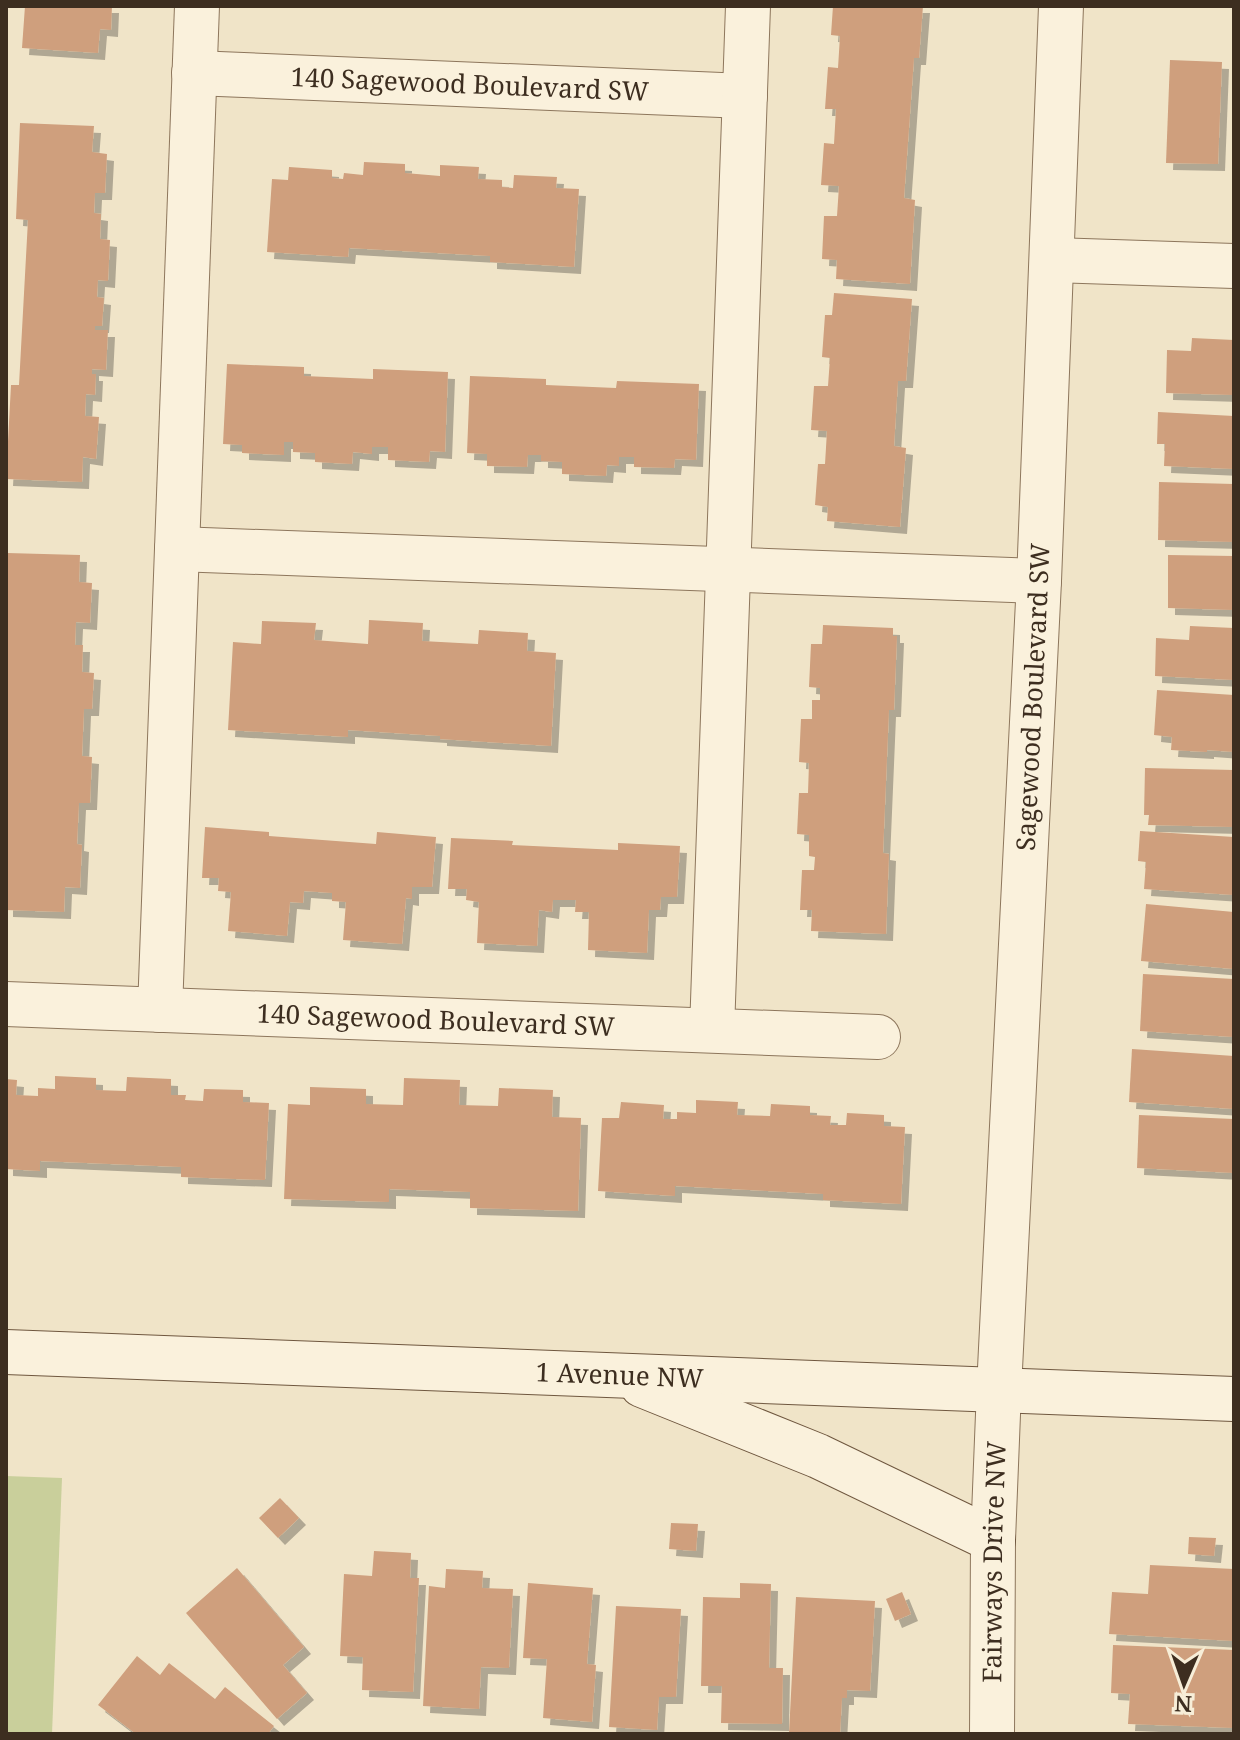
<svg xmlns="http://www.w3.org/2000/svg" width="1240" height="1740" viewBox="0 0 1240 1740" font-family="'Noto Serif',serif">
<defs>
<filter id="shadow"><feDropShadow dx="7" dy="7" stdDeviation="0" flood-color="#0004"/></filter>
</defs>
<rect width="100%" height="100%" fill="#f0e4c8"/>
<path fill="#c9cf9b" d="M 6,1476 L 62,1478 L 52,1734 L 6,1734 Z"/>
<g fill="#cf9f7d" filter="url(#shadow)">
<path d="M 25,6 L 112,6 L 111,30 L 100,29 L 98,53 L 22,48 Z"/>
<path d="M 833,6 L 923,6 L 919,58 L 914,58 L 904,198 L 915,200 L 910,284 L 836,279 L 837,260 L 822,259 L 824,216 L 837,216 L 839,186 L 821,185 L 824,143 L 834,144 L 836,109 L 825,109 L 828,67 L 838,68 L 840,36 L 831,35 Z"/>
<path d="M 1170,60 L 1222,62 L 1218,164 L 1166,163 Z"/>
<path d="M 20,123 L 94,126 L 92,152 L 107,154 L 105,193 L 95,193 L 94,213 L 101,214 L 100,239 L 110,240 L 108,281 L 98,280 L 97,297 L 104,298 L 102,326 L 95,326 L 95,330 L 108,330 L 106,370 L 92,369 L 92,374 L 96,374 L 95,395 L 86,394 L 85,416 L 99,417 L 96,459 L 83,457 L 82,482 L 6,479 L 11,385 L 19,385 L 28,220 L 16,219 Z"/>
<path d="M 364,162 L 405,164 L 405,173 L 440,176 L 440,165 L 479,167 L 478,179 L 502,180 L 502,187 L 513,188 L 514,175 L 557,177 L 556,188 L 579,189 L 574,267 L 490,262 L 490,256 L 349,248 L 348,257 L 267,252 L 272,179 L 288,180 L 289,167 L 332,170 L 332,178 L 343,179 L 344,173 L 363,175 Z"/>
<path d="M 834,293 L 912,299 L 906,381 L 898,381 L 894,446 L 906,448 L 900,527 L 827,521 L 828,507 L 815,505 L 818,464 L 825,464 L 827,431 L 811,430 L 814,386 L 828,386 L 830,358 L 822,357 L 825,315 L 832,315 Z"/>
<path d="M 1192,338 L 1234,340 L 1234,395 L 1166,393 L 1167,350 L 1191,351 Z"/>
<path d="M 227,364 L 304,367 L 304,376 L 373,379 L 373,369 L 448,372 L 445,452 L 430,451 L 429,462 L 388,460 L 388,447 L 372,447 L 372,454 L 353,452 L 352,464 L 315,462 L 315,453 L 293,452 L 293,442 L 284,442 L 284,455 L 242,453 L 242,445 L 223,444 Z"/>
<path d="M 470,376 L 546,379 L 546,385 L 616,388 L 617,381 L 699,384 L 696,460 L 675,459 L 674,468 L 634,467 L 634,457 L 619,457 L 619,466 L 607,465 L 606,476 L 562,474 L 562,462 L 541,461 L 541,455 L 528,455 L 527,467 L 487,466 L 487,454 L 467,453 Z"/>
<path d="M 1158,412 L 1234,416 L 1234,469 L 1164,466 L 1165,444 L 1157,444 Z"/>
<path d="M 1159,482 L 1234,484 L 1234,542 L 1158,540 Z"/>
<path d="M 7,553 L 80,555 L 79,582 L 92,583 L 90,623 L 76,622 L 75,645 L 83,645 L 82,672 L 94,673 L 92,709 L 84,709 L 82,756 L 92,757 L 90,803 L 79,803 L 77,844 L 82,845 L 80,888 L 65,887 L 64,912 L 6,910 Z"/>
<path d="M 1168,555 L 1234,556 L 1234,610 L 1168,608 Z"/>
<path d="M 369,620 L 423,623 L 422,641 L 478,644 L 479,630 L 528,633 L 527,651 L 556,653 L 551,746 L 440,739 L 440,736 L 348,730 L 348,737 L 228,730 L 233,642 L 261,644 L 262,621 L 316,623 L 314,640 L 368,644 Z"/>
<path d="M 823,625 L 893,628 L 893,636 L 897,636 L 894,710 L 889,710 L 883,853 L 889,854 L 886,934 L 811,931 L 812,910 L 800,910 L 802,870 L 814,870 L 815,857 L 809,856 L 809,835 L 797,834 L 799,793 L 808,793 L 809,763 L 799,762 L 801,719 L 812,719 L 812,700 L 820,700 L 820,688 L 809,687 L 811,644 L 822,644 Z"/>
<path d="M 1190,626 L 1234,628 L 1234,680 L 1155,676 L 1156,638 L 1189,640 Z"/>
<path d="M 1157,690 L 1234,695 L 1234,752 L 1207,750 L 1207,752 L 1171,750 L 1172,737 L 1154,735 Z"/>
<path d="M 1145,768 L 1234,770 L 1234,827 L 1148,825 L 1149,815 L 1144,815 Z"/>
<path d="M 205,827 L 269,832 L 269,836 L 376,844 L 377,832 L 436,837 L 432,887 L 412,887 L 412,899 L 406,898 L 402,944 L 343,940 L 346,902 L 332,901 L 332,893 L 304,891 L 303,903 L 290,902 L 287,936 L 228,931 L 231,892 L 218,891 L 219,878 L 202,878 Z"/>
<path d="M 1140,831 L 1234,837 L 1234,895 L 1144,889 L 1146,862 L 1138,861 Z"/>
<path d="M 451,838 L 513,841 L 512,845 L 618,850 L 618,843 L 680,846 L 677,897 L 661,897 L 660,910 L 649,910 L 647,953 L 588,950 L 589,912 L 575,912 L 576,900 L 553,900 L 552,912 L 539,910 L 537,946 L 477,943 L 479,902 L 466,900 L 467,889 L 448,889 Z"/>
<path d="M 1146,904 L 1234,912 L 1234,969 L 1141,961 Z"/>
<path d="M 1143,974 L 1234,979 L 1234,1037 L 1140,1031 Z"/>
<path d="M 1132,1049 L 1234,1056 L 1234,1109 L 1129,1102 Z"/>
<path d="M 55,1076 L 96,1078 L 96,1090 L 126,1091 L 127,1077 L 171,1079 L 171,1095 L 186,1095 L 185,1100 L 203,1101 L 204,1089 L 243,1090 L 243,1102 L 269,1103 L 265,1180 L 181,1177 L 181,1167 L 40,1161 L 40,1171 L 6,1169 L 6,1079 L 17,1080 L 16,1095 L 38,1096 L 38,1088 L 55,1089 Z"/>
<path d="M 404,1078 L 460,1080 L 459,1105 L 498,1106 L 499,1088 L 553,1090 L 552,1117 L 581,1118 L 578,1211 L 470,1208 L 470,1192 L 389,1189 L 389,1202 L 284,1199 L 288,1104 L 310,1105 L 310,1087 L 366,1089 L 366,1104 L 403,1105 Z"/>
<path d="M 696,1100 L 738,1102 L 737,1115 L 770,1116 L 771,1104 L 810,1106 L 810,1115 L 831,1116 L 830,1125 L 846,1125 L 847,1113 L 884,1115 L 884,1126 L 905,1127 L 901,1204 L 823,1200 L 823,1194 L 675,1186 L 675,1196 L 598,1191 L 602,1118 L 619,1118 L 621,1102 L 664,1105 L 663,1119 L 677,1119 L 677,1112 L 696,1113 Z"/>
<path d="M 1139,1115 L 1234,1119 L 1234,1173 L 1137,1168 Z"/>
<path d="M 280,1498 L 299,1518 L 278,1538 L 259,1518 Z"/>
<path d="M 671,1523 L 698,1524 L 696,1551 L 669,1549 Z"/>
<path d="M 1189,1537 L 1216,1538 L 1214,1556 L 1188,1554 Z"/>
<path d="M 374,1551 L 411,1553 L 410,1578 L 419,1578 L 413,1692 L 362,1690 L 363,1657 L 340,1656 L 344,1574 L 372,1576 Z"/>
<path d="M 1150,1565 L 1234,1569 L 1234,1641 L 1109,1634 L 1112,1592 L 1148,1594 Z"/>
<path d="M 237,1568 L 304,1647 L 283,1665 L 307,1693 L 277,1719 L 186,1613 Z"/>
<path d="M 446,1569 L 483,1571 L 482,1588 L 513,1589 L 509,1668 L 481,1667 L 479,1709 L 423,1706 L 429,1586 L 445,1588 Z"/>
<path d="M 528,1583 L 593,1588 L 587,1664 L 596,1665 L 592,1722 L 543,1718 L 547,1659 L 523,1658 Z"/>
<path d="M 740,1583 L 771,1584 L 769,1668 L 783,1668 L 782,1724 L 721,1723 L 722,1686 L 701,1686 L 703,1597 L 740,1598 Z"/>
<path d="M 902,1592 L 911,1614 L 895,1621 L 886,1599 Z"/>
<path d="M 796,1597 L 875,1601 L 870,1691 L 847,1690 L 847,1698 L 842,1698 L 840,1734 L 789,1733 Z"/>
<path d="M 616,1606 L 681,1609 L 676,1697 L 659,1697 L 657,1730 L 609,1727 Z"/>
<path d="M 1113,1645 L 1234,1650 L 1234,1728 L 1128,1724 L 1130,1694 L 1111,1693 Z"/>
<path d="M 137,1656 L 160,1675 L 169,1663 L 215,1699 L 225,1687 L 274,1726 L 268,1734 L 136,1734 L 98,1705 Z"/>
</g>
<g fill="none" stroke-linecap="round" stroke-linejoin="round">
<defs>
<g id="street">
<path id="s1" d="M 194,73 L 745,96"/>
<path d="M 1053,260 L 1234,266"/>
<path d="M 177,549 L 1039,581"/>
<path id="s2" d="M 6,1004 L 878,1037"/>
<path d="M 160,1010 L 197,6"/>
<path d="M 712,1030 L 748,6"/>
<path id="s3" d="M 992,1734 L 993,1540 L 999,1389 L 1039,581 L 1061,6"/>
</g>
<g id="secondary">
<path id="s4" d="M 6,1352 L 1234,1399"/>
<path d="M 642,1385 L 818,1456 L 993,1540"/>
</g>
</defs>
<use href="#street" stroke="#8d765c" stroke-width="46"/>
<use href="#secondary" stroke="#6f573f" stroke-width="46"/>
<use href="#street" stroke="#faf1dc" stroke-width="44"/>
<use href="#secondary" stroke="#faf1dc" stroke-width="44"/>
</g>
<g text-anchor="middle" stroke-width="8" stroke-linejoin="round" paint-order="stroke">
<g font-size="26" fill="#3d2e20" stroke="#f7eed8">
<text dy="9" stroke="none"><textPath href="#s1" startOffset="276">140 Sagewood Boulevard SW</textPath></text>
<text dy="9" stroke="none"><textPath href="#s3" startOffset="1038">Sagewood Boulevard SW</textPath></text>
<text dy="9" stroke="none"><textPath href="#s2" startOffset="430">140 Sagewood Boulevard SW</textPath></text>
<text dy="9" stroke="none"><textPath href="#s4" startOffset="614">1 Avenue NW</textPath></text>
<text dy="9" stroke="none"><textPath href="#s3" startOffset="172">Fairways Drive NW</textPath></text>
</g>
</g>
<rect width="1240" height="1740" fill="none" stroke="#3d2e20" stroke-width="16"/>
<g transform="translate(1184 1684) rotate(182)" stroke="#f7eed8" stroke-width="6" paint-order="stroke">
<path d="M0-6L14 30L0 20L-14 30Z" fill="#3d2e20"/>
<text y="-12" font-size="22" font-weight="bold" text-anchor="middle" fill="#3d2e20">N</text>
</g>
</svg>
